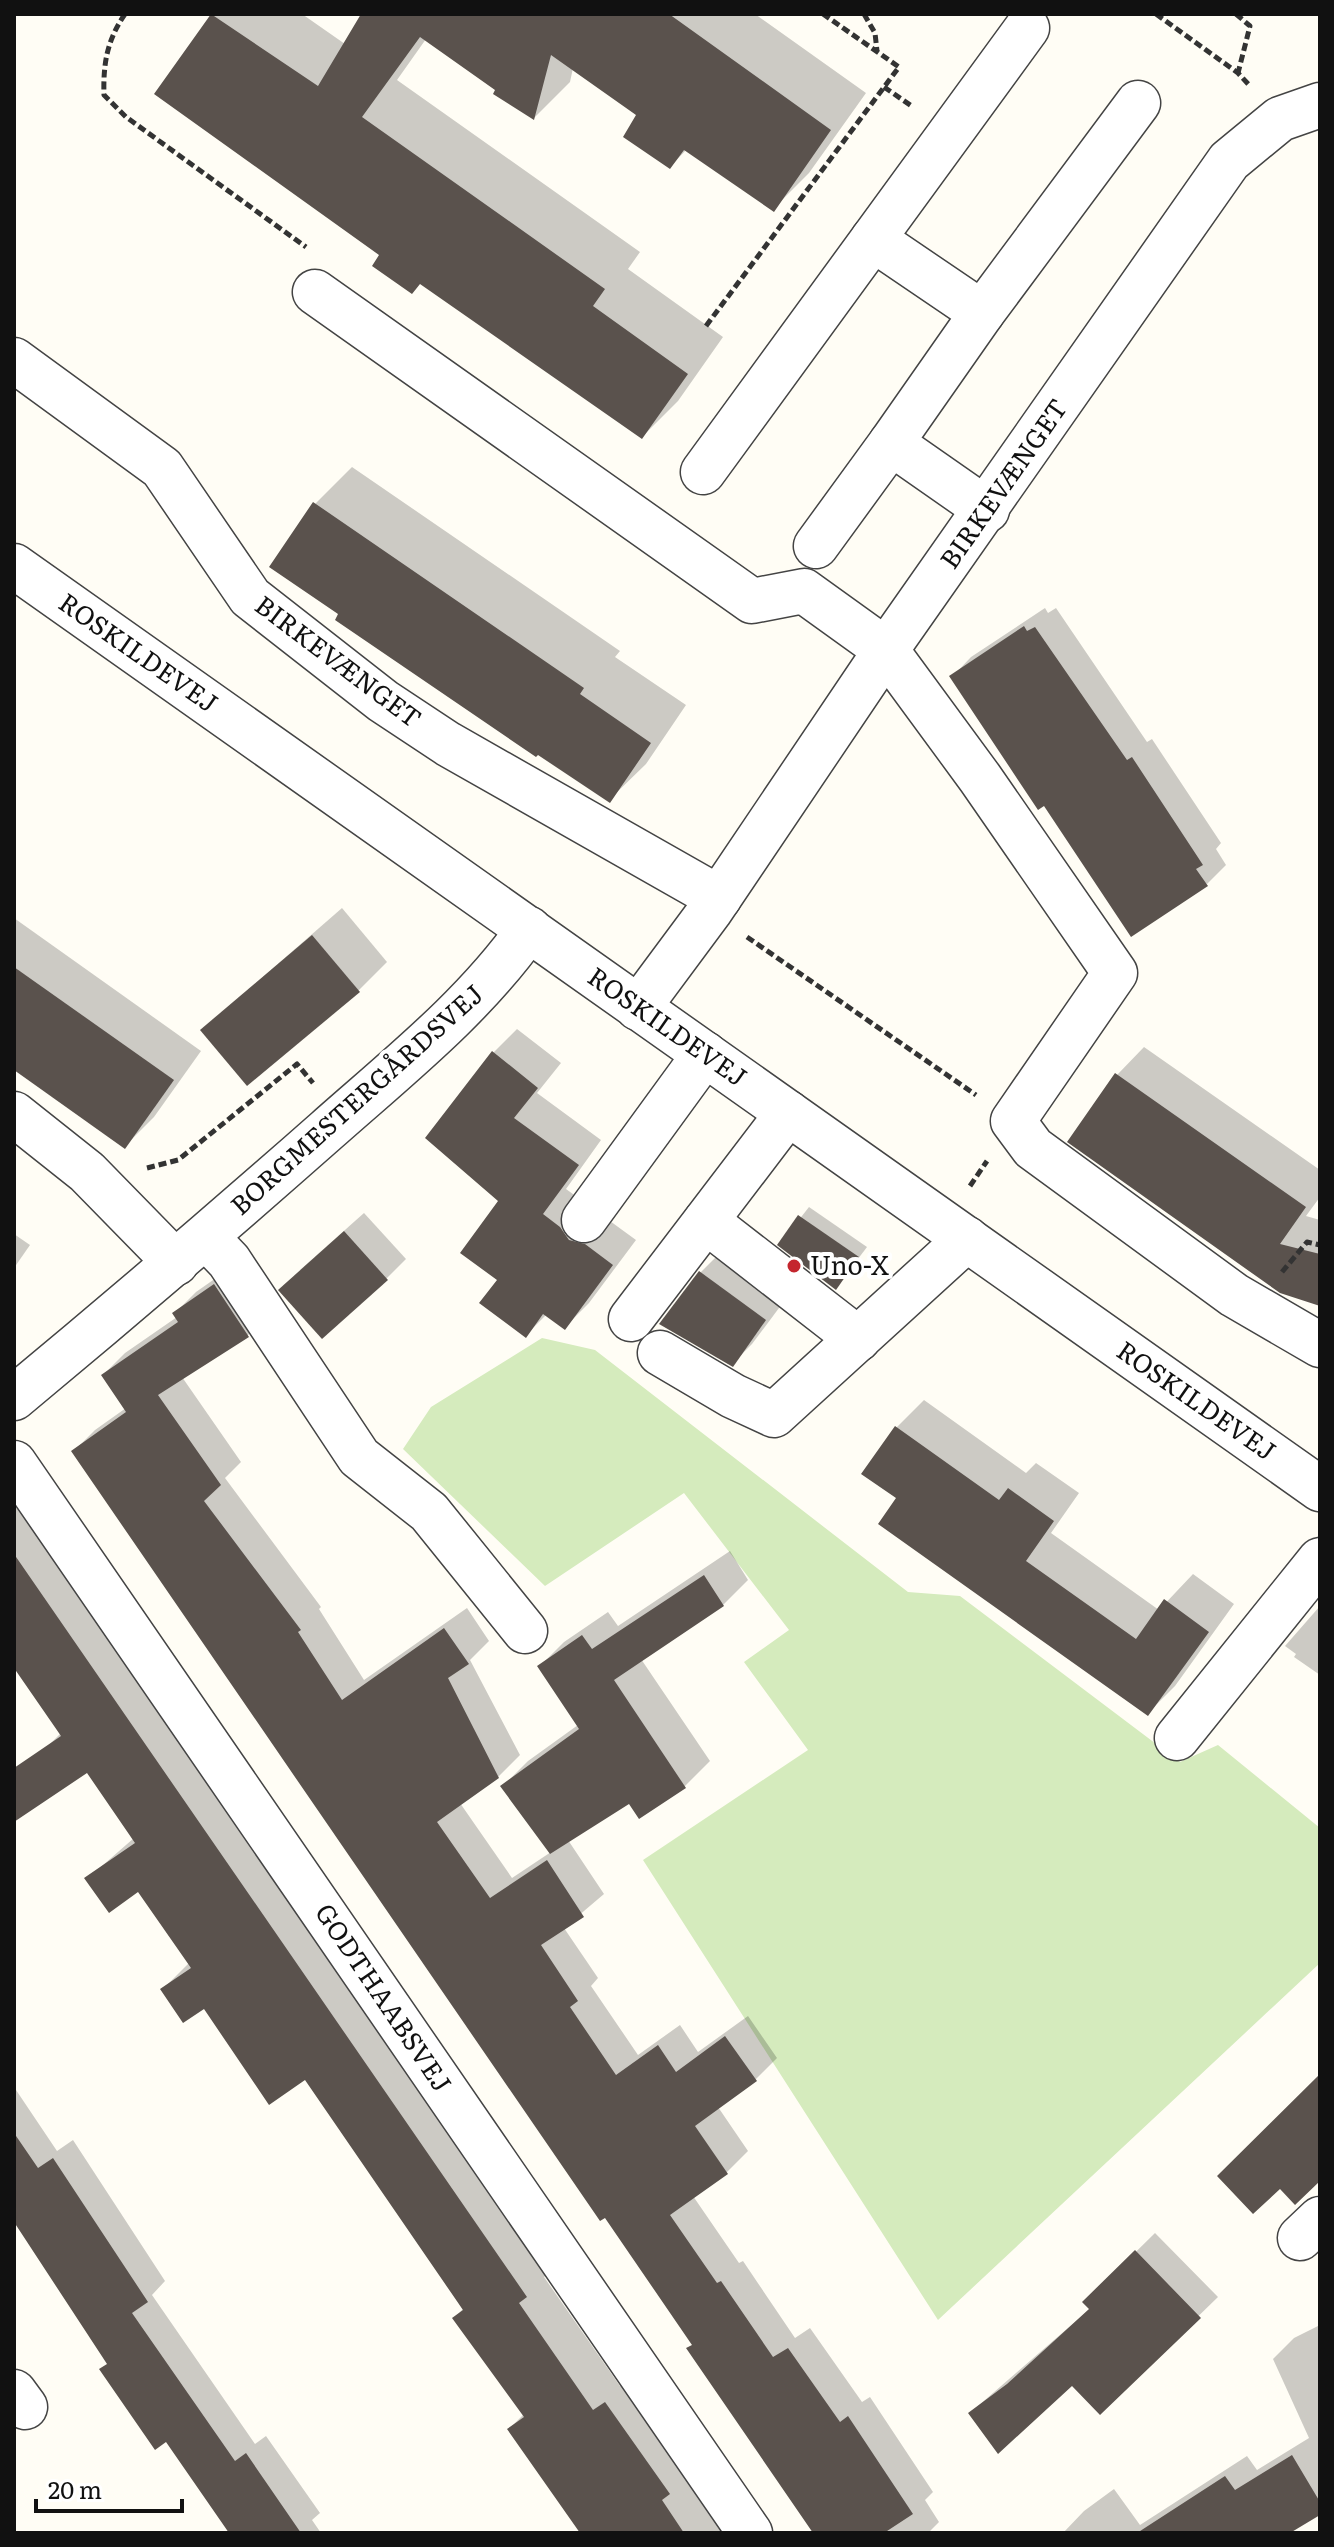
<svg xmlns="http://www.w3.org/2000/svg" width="1334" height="2547" viewBox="0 0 1334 2547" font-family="Literata,serif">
<rect width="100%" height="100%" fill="#fffdf5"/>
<path fill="#d5ebbd" d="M 542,1338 L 595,1350 L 908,1592 L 960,1596 L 1180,1762 L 1218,1745 L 1320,1828 L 1320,1963 L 938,2320 L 643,1860 L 808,1750 L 744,1662 L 789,1630 L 684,1493 L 545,1586 L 403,1449 L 431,1407 Z"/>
<g fill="#0003">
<path d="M 213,14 L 302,14 L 345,44 L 364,14 L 755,14 L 866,93 L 809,173 L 773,209 L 687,149 L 670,167 L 639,114 L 573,68 L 570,82 L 534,118 L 426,39 L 397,80 L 640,252 L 628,269 L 723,337 L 678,401 L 642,437 L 157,94 Z"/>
<path d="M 352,467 L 620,651 L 615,657 L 686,705 L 646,764 L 609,800 L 315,504 Z"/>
<path d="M 1045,608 L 1048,613 L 1056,608 L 1147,742 L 1152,739 L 1221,843 L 1216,849 L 1226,865 L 1207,884 L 1044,803 L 952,677 L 971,657 Z"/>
<path d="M 342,908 L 387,962 L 358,991 L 202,1030 Z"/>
<path d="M 14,918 L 201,1051 L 154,1117 L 125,1146 L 14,1067 Z"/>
<path d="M 517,1029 L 561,1063 L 537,1093 L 601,1140 L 566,1189 L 636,1240 L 589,1303 L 565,1327 L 547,1314 L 526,1335 L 500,1279 L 501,1200 L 493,1053 Z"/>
<path d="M 1144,1047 L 1320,1170 L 1320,1197 L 1306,1216 L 1320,1220 L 1320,1303 L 1117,1075 Z"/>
<path d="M 809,1207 L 867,1247 L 836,1288 L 780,1244 Z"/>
<path d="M 364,1213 L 406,1259 L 386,1279 L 300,1270 Z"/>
<path d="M 14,1234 L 30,1245 L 14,1268 Z"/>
<path d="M 720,1253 L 785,1300 L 752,1344 L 732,1364 L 700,1273 Z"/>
<path d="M 236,1264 L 269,1314 L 248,1335 L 182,1377 L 241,1462 L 225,1478 L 321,1607 L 319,1609 L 364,1680 L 467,1608 L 489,1641 L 470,1660 L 520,1755 L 498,1777 L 460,1803 L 512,1878 L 551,1852 L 503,1786 L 528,1761 L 578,1725 L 539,1667 L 564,1642 L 608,1612 L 618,1626 L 730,1551 L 748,1580 L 723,1605 L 641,1659 L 710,1761 L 685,1786 L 629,1801 L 568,1840 L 604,1894 L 564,1928 L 598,1978 L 591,1986 L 638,2055 L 680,2025 L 698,2052 L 748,2016 L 777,2058 L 756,2079 L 718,2107 L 748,2151 L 727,2172 L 693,2196 L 739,2263 L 743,2261 L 795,2338 L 810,2328 L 862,2402 L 870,2397 L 933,2492 L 925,2500 L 939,2522 L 928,2533 L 816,2533 L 694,2344 L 74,1451 L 95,1430 L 126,1408 L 103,1375 L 125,1353 L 177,1317 L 175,1313 L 196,1292 Z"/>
<path d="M 924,1400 L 1026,1473 L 1036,1463 L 1079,1493 L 1051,1533 L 1159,1610 L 1193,1574 L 1234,1604 L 1175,1686 L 1148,1713 L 899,1498 L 864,1473 L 897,1427 Z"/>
<path d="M 14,1491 L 551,2270 L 544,2277 L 620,2386 L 631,2378 L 729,2533 L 582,2533 L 509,2429 L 524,2414 L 454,2318 L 464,2308 L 305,2077 L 204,2006 L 162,1990 L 190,1962 L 139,1889 L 87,1879 L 134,1838 L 87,1770 L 45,1749 L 61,1733 L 14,1665 Z"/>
<path d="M 1320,1606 L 1320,1675 L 1294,1657 L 1296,1654 L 1285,1646 Z"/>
<path d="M 14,2087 L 57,2151 L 73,2140 L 165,2281 L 152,2295 L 255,2444 L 266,2436 L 320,2513 L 312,2520 L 321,2533 L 231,2533 L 14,2220 Z"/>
<path d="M 1155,2233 L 1218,2297 L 1100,2412 L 1072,2383 L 970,2413 L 1091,2308 L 1085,2302 Z"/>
<path d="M 1320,2325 L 1320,2513 L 1286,2533 L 1063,2533 L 1084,2511 L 1114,2489 L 1140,2525 L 1247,2456 L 1257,2470 L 1309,2438 L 1273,2359 L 1294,2338 Z"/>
</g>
<g fill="#5a524d">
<path d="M 211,14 L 318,86 L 361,14 L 669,14 L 831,130 L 774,212 L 684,150 L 670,169 L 623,137 L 636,115 L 551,55 L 534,120 L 493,94 L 495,90 L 420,37 L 362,117 L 605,289 L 593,306 L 688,374 L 642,439 L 420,284 L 412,294 L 372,266 L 379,255 L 154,94 Z"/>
<path d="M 313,502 L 584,688 L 580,694 L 651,743 L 610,803 L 538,755 L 536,757 L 335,620 L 338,614 L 269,567 Z"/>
<path d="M 1024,626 L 1027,631 L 1035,627 L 1127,760 L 1132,757 L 1203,865 L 1196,869 L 1208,886 L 1131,937 L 1044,806 L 1038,810 L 949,676 Z"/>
<path d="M 312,935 L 360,992 L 247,1086 L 200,1030 Z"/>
<path d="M 14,967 L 174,1080 L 125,1149 L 14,1070 Z"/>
<path d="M 492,1051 L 538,1088 L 514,1118 L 579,1165 L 543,1214 L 560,1227 L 569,1240 L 585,1244 L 613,1265 L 565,1330 L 543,1314 L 526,1338 L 479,1303 L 497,1280 L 460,1253 L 498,1201 L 425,1138 Z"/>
<path d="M 1115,1073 L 1306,1207 L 1280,1244 L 1320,1254 L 1320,1306 L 1280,1293 L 1067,1142 Z"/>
<path d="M 798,1215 L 859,1257 L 836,1290 L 777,1245 Z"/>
<path d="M 344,1231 L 388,1280 L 322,1339 L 278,1290 Z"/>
<path d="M 699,1271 L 766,1320 L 733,1367 L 659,1324 Z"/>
<path d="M 214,1284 L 249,1337 L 158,1395 L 221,1485 L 204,1501 L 301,1630 L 298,1632 L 342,1700 L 444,1628 L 469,1664 L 448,1678 L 499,1778 L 437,1822 L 490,1898 L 547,1860 L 584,1917 L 541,1945 L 578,2001 L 570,2007 L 616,2075 L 658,2045 L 676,2072 L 725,2036 L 757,2081 L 695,2126 L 728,2174 L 670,2215 L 717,2283 L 721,2281 L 773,2357 L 788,2348 L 840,2422 L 848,2416 L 913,2514 L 884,2533 L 813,2533 L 686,2348 L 692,2345 L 605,2218 L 600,2221 L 71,1451 L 126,1412 L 101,1375 L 178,1322 L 172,1313 Z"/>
<path d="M 895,1426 L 999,1500 L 1008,1488 L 1054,1521 L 1026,1561 L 1136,1639 L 1164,1599 L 1209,1632 L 1148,1716 L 878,1524 L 896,1498 L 861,1474 Z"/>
<path d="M 14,1554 L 527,2297 L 519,2303 L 593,2410 L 605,2402 L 670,2494 L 662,2500 L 684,2533 L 580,2533 L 507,2429 L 524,2417 L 452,2318 L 463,2310 L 305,2080 L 269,2105 L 204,2009 L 183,2023 L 160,1989 L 191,1968 L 138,1892 L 109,1913 L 84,1878 L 135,1843 L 87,1773 L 14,1822 L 14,1768 L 61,1736 L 14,1668 Z"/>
<path d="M 704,1575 L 724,1606 L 614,1680 L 686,1788 L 639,1819 L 629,1804 L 550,1854 L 500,1786 L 579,1729 L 537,1666 L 582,1635 L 592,1649 Z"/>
<path d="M 1320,2074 L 1320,2181 L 1295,2205 L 1280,2189 L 1253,2214 L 1217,2176 Z"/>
<path d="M 14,2133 L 38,2168 L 53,2158 L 148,2302 L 132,2313 L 235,2461 L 246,2453 L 301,2533 L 229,2533 L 166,2442 L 155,2450 L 99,2369 L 107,2364 L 14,2222 Z"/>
<path d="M 1135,2250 L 1201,2318 L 1100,2415 L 1072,2386 L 998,2454 L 968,2413 L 1007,2384 L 1089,2309 L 1082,2302 Z"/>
<path d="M 1292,2455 L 1320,2502 L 1320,2515 L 1290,2533 L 1137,2533 L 1225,2476 L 1235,2490 Z"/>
</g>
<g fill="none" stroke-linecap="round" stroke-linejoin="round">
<defs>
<g id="minor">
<path d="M 873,239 L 982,313"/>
<path d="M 315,292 L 752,601 L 804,591 L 886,650 L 980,778 L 1115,973 L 1013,1121 L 1033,1148 L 1234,1295 L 1320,1345"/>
<path d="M 14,360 L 162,468 L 250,597 L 383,701 L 448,744 L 719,898"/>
<path d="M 703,472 L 1027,28"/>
<path d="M 987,510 L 891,443 L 982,313 L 1138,103"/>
<path d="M 816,546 L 891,443"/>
<path d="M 14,566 L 1320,1489"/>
<path d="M 638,1008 L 710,911 L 886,650 L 1229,161 L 1280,119 L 1320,105"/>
<path d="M 14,1114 L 87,1172 L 176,1263"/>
<path d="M 584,1220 L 705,1054"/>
<path d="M 706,1221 L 858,1339"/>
<path d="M 206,1237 L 229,1261 L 359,1457 L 429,1512 L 525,1631"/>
<path d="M 631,1319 L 788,1113"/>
<path d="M 660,1353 L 733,1396 L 774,1415 L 967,1239"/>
<path d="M 14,1398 C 120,1310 224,1221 327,1130 C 398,1067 474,1007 529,929"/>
<path d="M 14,1463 L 750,2533"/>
<path d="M 1177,1738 L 1320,1560"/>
<path d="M 1300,2238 L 1320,2219"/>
<path d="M 14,2392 L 25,2407"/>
</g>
</defs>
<use href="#minor" stroke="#444" stroke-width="47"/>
<g stroke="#333" stroke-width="5" stroke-dasharray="8 4" stroke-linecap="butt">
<path d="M 125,14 C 107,40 103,64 104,95 L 126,117 L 306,247"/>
<path d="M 864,14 L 875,33 L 877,51"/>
<path d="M 1156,14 L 1238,73 L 1250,86"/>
<path d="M 1236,14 L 1250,26 L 1238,73"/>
<path d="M 884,87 L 913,107"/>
<path d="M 706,326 L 899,67 L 823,14"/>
<path d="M 747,937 L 976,1095"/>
<path d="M 147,1168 L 178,1160 L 297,1064 L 313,1083"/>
<path d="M 970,1186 L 987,1161"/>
<path d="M 1282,1272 L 1307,1242 L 1320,1245"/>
</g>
<use href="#minor" stroke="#fff" stroke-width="44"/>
</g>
<circle fill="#c4262e" stroke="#fff" stroke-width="3" cx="794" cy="1266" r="8"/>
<g text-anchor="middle" stroke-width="8" stroke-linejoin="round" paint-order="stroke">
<g font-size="26" fill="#111" stroke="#fff">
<text transform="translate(1004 484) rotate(-55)" y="9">BIRKEVÆNGET</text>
<text transform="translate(138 653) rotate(35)" y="9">ROSKILDEVEJ</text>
<text transform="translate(338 662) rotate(37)" y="9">BIRKEVÆNGET</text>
<text transform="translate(667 1027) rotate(35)" y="9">ROSKILDEVEJ</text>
<text transform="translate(357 1100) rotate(-42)" y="9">BORGMESTERGÅRDSVEJ</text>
<text transform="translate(1196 1401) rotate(35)" y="9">ROSKILDEVEJ</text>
<text transform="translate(383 1998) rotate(56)" y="9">GODTHAABSVEJ</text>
</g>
<g font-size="26" fill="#111" stroke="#fff" text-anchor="start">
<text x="810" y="1275">Uno-X</text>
</g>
</g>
<rect width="1334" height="2547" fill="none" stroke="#111111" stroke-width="32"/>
<path d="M36 2499v12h146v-12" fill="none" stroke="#111111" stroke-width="4"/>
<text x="48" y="2499" font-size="24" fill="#111111" stroke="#ffffff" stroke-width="6" paint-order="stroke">20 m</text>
</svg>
